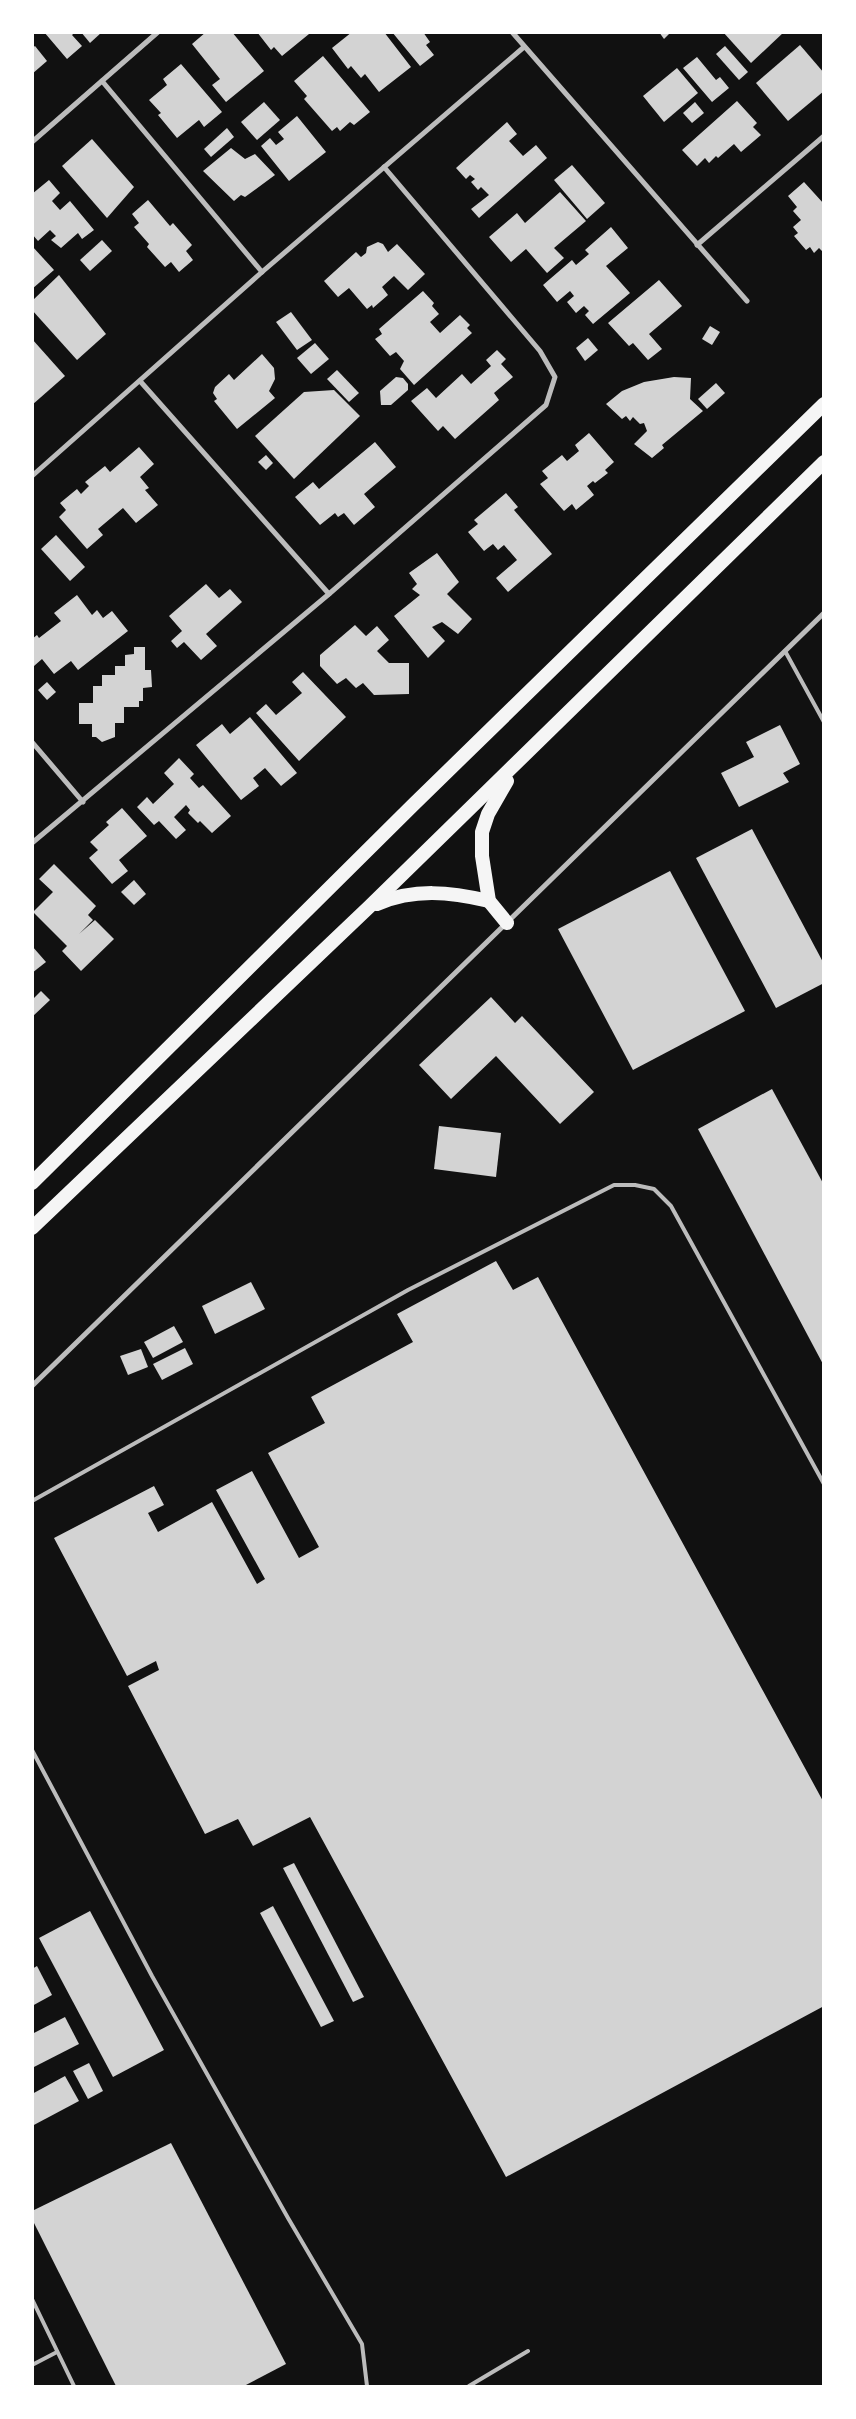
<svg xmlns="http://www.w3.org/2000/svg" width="856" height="2419" viewBox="0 0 856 2419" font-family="Barlow,sans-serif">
<rect width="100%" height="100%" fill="#111"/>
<g fill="#d3d3d3">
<path d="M 44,32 L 75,32 L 72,35 L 82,46 L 67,59 Z"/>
<path d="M 81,32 L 102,32 L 90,43 Z"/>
<path d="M 206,32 L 232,32 L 264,71 L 226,102 L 212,85 L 220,79 L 192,44 Z"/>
<path d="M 257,32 L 308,32 L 309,34 L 282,56 L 274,47 L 271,50 Z"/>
<path d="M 352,32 L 384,32 L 411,67 L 379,92 L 365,74 L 361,78 L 351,66 L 348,69 L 332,48 Z"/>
<path d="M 392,32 L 423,32 L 430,42 L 426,45 L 434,55 L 420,66 Z"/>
<path d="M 659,32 L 671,32 L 664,39 Z"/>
<path d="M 723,32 L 784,32 L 751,63 Z"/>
<path d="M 800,45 L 824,73 L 824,91 L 788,121 L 756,83 Z"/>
<path d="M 35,46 L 47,61 L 32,74 L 32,48 Z"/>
<path d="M 725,46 L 748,72 L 739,80 L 716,54 Z"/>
<path d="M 323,56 L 370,112 L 354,125 L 350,122 L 340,131 L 337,127 L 332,131 L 304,99 L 307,96 L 294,81 Z"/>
<path d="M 697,57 L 716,80 L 720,77 L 729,88 L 712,102 L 683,68 Z"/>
<path d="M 181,64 L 222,112 L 204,127 L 199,120 L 177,138 L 158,115 L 161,113 L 149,100 L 167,85 L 163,79 Z"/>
<path d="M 677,68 L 698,93 L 664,122 L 643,96 Z"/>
<path d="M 737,101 L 757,123 L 753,127 L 761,135 L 741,152 L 734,144 L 718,158 L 716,156 L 709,163 L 705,158 L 697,166 L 682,150 Z"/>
<path d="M 264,102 L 280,120 L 257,140 L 241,122 Z"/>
<path d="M 695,102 L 704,113 L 692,123 L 683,113 Z"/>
<path d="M 297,116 L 326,152 L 289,181 L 261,146 L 270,138 L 276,145 L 284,139 L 278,132 Z"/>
<path d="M 507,122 L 517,134 L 509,141 L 523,156 L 536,145 L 547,158 L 479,218 L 471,209 L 489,195 L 481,187 L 478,190 L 471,182 L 475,179 L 470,175 L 466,179 L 456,168 Z"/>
<path d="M 227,128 L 234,137 L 211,157 L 204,149 Z"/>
<path d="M 92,139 L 134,187 L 107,218 L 62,166 Z"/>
<path d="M 231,148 L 245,159 L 255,154 L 275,175 L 245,197 L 241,195 L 234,201 L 203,171 Z"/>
<path d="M 572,165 L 605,203 L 587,219 L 554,180 Z"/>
<path d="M 49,180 L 60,193 L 52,201 L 60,210 L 70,201 L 94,230 L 82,239 L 78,233 L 61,248 L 51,240 L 56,236 L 50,230 L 38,241 L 32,234 L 32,194 Z"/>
<path d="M 804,182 L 824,204 L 824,253 L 819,248 L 814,253 L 810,247 L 806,250 L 794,236 L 798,233 L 793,227 L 801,220 L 793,211 L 797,207 L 788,196 Z"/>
<path d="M 560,192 L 586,221 L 554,248 L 564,258 L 547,273 L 526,249 L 511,262 L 489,237 L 517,213 L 525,223 Z"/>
<path d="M 148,200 L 170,226 L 173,223 L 192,245 L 186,251 L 193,260 L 179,272 L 171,262 L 165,267 L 147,247 L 149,244 L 134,227 L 139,223 L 132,214 Z"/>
<path d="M 611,227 L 628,248 L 606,266 L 630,293 L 593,324 L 585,315 L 589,311 L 584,306 L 576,313 L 567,302 L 574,296 L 570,291 L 557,302 L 543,285 L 572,260 L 576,265 L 589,254 L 585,250 Z"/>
<path d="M 102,240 L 112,251 L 90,271 L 80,260 Z"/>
<path d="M 378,242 L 383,244 L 388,252 L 397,244 L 425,274 L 408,290 L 394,276 L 382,287 L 388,295 L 373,308 L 372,305 L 367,309 L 349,288 L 338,297 L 324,281 L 356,252 L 361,257 L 366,253 L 367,247 Z"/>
<path d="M 32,246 L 54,270 L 32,289 Z"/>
<path d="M 59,275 L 106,334 L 77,360 L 32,310 L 32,301 Z"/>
<path d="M 659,280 L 682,306 L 649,334 L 662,349 L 648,360 L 633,343 L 629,346 L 608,323 Z"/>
<path d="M 423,291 L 434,303 L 432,306 L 439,314 L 430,322 L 440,333 L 460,315 L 470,325 L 467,328 L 472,333 L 414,385 L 400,369 L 404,361 L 396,352 L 390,356 L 375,339 L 382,334 L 379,329 Z"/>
<path d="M 291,312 L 312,340 L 297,350 L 276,322 Z"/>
<path d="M 710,326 L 720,332 L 712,345 L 702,339 Z"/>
<path d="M 588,338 L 598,350 L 585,361 L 576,348 Z"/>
<path d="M 32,339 L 65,376 L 32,405 Z"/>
<path d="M 315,343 L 329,359 L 311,374 L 297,358 Z"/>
<path d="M 497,350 L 506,359 L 501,364 L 513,377 L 494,393 L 499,400 L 455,439 L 443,426 L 438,431 L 411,401 L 427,388 L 436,398 L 462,374 L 471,384 L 491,366 L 486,360 Z"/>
<path d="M 262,354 L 274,368 L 275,379 L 269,391 L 275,398 L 237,429 L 214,401 L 217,399 L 213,393 L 215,387 L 229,374 L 234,380 Z"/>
<path d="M 337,370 L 359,393 L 349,402 L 327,379 Z"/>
<path d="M 396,377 L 403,378 L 408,384 L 408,390 L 391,405 L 381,405 L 380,391 Z"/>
<path d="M 674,377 L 691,378 L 690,399 L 703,411 L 662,445 L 664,448 L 652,458 L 634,444 L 647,431 L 644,423 L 640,424 L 633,417 L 630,421 L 626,416 L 622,419 L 606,404 L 622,391 L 644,382 Z"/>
<path d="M 716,383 L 725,393 L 707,409 L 698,399 Z"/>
<path d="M 334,390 L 360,416 L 294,479 L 255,436 L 304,392 Z"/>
<path d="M 589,433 L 614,462 L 605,470 L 608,473 L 595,483 L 593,481 L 587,486 L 594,495 L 576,510 L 572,504 L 564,511 L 540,484 L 548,478 L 542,471 L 562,455 L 567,461 L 579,451 L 575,445 Z"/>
<path d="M 375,442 L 396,467 L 364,494 L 375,507 L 354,525 L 344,513 L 338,517 L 335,513 L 320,525 L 295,497 L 313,482 L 319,489 Z"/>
<path d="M 139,447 L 154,464 L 140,477 L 149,488 L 145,490 L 158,505 L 136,523 L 123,508 L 98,529 L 103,535 L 87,549 L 59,517 L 66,510 L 60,503 L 77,489 L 81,494 L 89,486 L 85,482 L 105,466 L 110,472 Z"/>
<path d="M 266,455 L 273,463 L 266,470 L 258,462 Z"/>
<path d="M 506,493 L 518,507 L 514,510 L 552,554 L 508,592 L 496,578 L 517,560 L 504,545 L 498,550 L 493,544 L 484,551 L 468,532 L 478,524 L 474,520 Z"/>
<path d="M 56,535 L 85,567 L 70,581 L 41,549 Z"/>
<path d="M 437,553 L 459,582 L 447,594 L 472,619 L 458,634 L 442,622 L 432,627 L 445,641 L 428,658 L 394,616 L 420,595 L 412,589 L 417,584 L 409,573 Z"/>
<path d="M 206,584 L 219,598 L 230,589 L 242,602 L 206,634 L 217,646 L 201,660 L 184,642 L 177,648 L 171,641 L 182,631 L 169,616 Z"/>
<path d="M 77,595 L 92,615 L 97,610 L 103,618 L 112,611 L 128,631 L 78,670 L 71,661 L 54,674 L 42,659 L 34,666 L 32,639 L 37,635 L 39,638 L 61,621 L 54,613 Z"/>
<path d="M 355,625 L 366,636 L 377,626 L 389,640 L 377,651 L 389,663 L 409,663 L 409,694 L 374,695 L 363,683 L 356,688 L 346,678 L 337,684 L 320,666 L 320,655 Z"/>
<path d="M 134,647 L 145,647 L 145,670 L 151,670 L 152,687 L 143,688 L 143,701 L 139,701 L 139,707 L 124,707 L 124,723 L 115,723 L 115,737 L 102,742 L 96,737 L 92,737 L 92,724 L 79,724 L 79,703 L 93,703 L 93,686 L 102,686 L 102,675 L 115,675 L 115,666 L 125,666 L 125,655 L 134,654 Z"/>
<path d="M 303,672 L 346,717 L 299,761 L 256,713 L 266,704 L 276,715 L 302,693 L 292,682 Z"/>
<path d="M 47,682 L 56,692 L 47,700 L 38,690 Z"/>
<path d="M 250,717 L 297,773 L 281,786 L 265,768 L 253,778 L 259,786 L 241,800 L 196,745 L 222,724 L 230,734 Z"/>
<path d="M 780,725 L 800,764 L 783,773 L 789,782 L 739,807 L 721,773 L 754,757 L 746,742 Z"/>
<path d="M 179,758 L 194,774 L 190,778 L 199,788 L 203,785 L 231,816 L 212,833 L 200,821 L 198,823 L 188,813 L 190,810 L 186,805 L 174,817 L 186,830 L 176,839 L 159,821 L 154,825 L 137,807 L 147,797 L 153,804 L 174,784 L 164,773 Z"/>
<path d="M 122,808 L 147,836 L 119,860 L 128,871 L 112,884 L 89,858 L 98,850 L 90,842 L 109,825 L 106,822 Z"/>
<path d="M 752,829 L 824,964 L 824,983 L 776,1008 L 696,858 Z"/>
<path d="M 54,864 L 96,906 L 88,915 L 93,920 L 79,934 L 95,920 L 114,939 L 81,971 L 62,951 L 67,946 L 33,912 L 53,892 L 39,879 Z"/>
<path d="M 670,871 L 745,1011 L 633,1070 L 558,929 Z"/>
<path d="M 134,880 L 146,894 L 134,905 L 121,892 Z"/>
<path d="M 32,946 L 46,962 L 32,973 Z"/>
<path d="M 41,991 L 50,1000 L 32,1017 L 32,1000 Z"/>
<path d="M 491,997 L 515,1023 L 522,1016 L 594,1092 L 560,1124 L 496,1056 L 451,1099 L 419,1065 Z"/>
<path d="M 772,1089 L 824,1185 L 824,1366 L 698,1129 Z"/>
<path d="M 439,1126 L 501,1133 L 496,1177 L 434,1169 Z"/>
<path d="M 496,1261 L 513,1290 L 538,1277 L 824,1803 L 824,2006 L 506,2177 L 310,1817 L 253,1846 L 238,1819 L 205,1834 L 128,1686 L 159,1670 L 156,1661 L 127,1676 L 54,1538 L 154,1486 L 164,1505 L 148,1513 L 158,1532 L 212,1502 L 257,1584 L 265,1579 L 216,1490 L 252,1471 L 299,1558 L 319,1547 L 268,1453 L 325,1423 L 311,1397 L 413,1342 L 397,1314 Z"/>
<path d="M 251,1282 L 265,1309 L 215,1334 L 202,1306 Z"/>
<path d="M 174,1326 L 183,1342 L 153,1358 L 144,1342 Z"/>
<path d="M 185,1348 L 193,1364 L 162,1380 L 153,1364 Z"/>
<path d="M 141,1349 L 148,1367 L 128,1375 L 120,1356 Z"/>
<path d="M 294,1863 L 364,1997 L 353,2002 L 283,1868 Z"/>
<path d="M 273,1906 L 334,2021 L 321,2027 L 260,1913 Z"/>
<path d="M 90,1911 L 164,2050 L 113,2077 L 39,1938 Z"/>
<path d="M 37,1966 L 52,1995 L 32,2006 L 32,1969 Z"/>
<path d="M 65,2017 L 79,2044 L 32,2068 L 32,2034 Z"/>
<path d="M 89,2063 L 103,2091 L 88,2099 L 73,2071 Z"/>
<path d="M 65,2076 L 79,2101 L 32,2126 L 32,2094 Z"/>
<path d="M 171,2143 L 286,2364 L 244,2386 L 116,2386 L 32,2219 L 32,2211 Z"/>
</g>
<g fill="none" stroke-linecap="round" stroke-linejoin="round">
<g stroke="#bcbcbc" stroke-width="4">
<path d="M 785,651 L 824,722"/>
<path d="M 32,1501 L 408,1290 L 614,1185 L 635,1185 L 654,1189 L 671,1206 L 824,1484"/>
<path d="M 32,1750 L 152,1976 L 288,2218 L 362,2344 L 367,2386"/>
<path d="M 32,2299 L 74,2386"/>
<path d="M 32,2365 L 57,2352"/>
<path d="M 469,2386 L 528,2351"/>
</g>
<g stroke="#bcbcbc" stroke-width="5">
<path d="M 512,32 L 747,301"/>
<path d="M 102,81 L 262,272"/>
<path d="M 32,142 L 158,32"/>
<path d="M 697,245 L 824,136"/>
<path d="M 140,381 L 329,594"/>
<path d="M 32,476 L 262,272 L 524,47"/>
<path d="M 32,742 L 83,802"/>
<path d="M 32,843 L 329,594 L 546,405 L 555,377 L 540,351 L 384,167"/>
<path d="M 32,1386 L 824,613"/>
</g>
<g stroke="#f5f5f5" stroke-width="14">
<path d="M 377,904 C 415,888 450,892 489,901"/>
<path d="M 507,923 L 489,901 L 482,856 L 482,832 L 488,814 L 507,781"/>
<path d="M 32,1183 L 413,805 L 824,404"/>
<path d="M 32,1228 L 369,907 L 824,462"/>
</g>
</g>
<rect width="856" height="2419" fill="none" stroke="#ffffff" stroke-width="68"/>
</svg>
